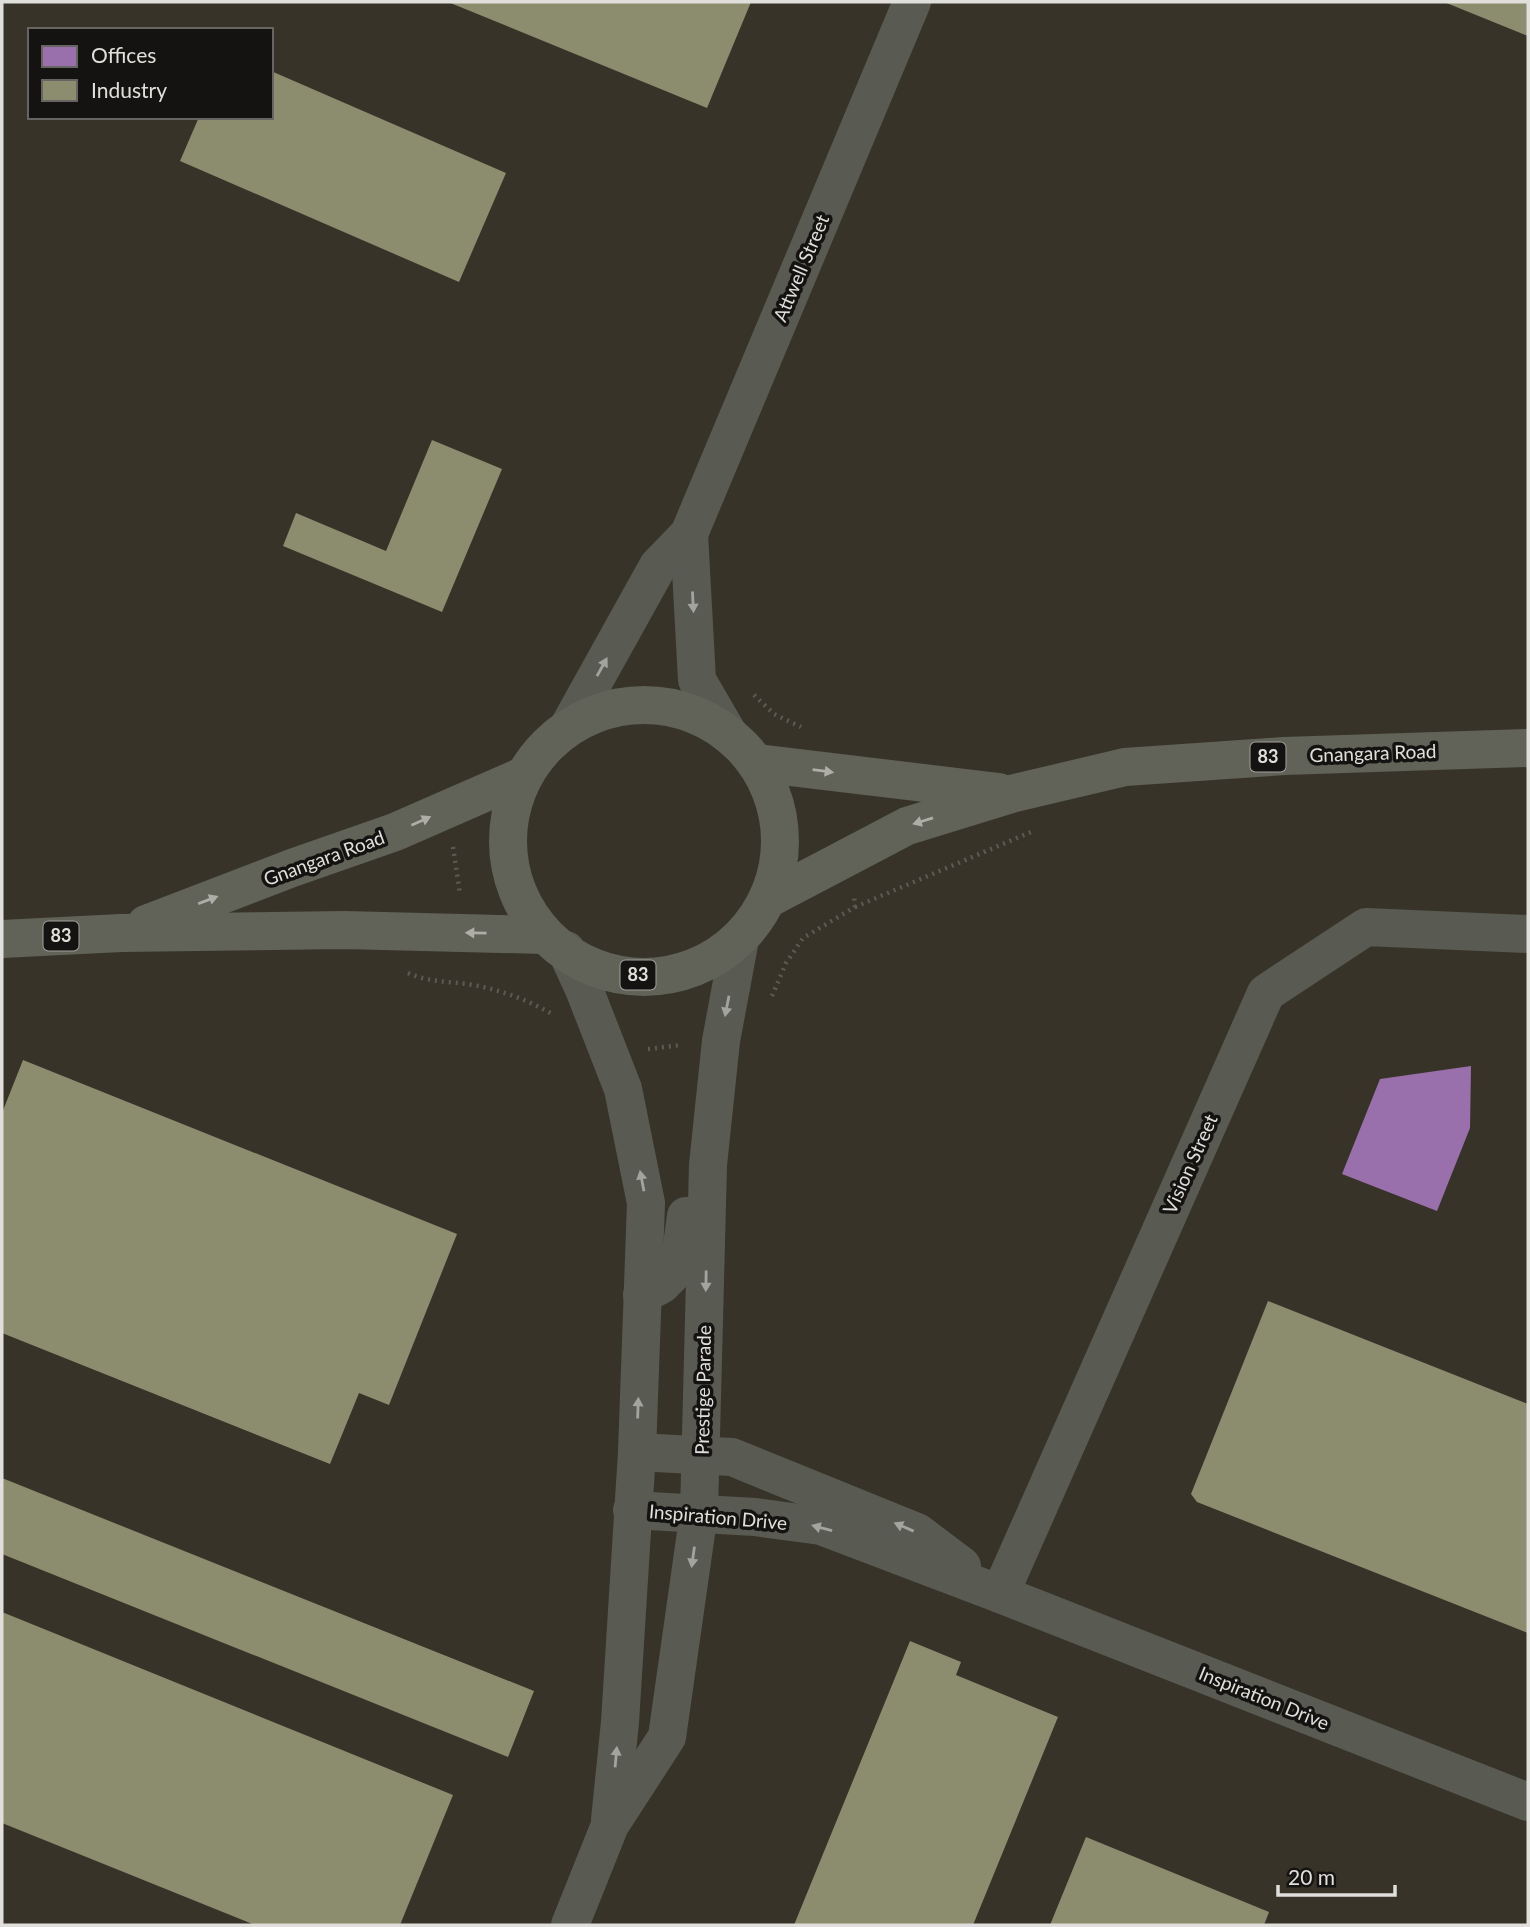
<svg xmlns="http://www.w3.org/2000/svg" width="1530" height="1927" viewBox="0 0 1530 1927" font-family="Lato,sans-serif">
<rect width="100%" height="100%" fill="#2c2a27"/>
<path fill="#383329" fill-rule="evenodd" d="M 2,2 L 1528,2 L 1528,1925 L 2,1925 ZM 30,30 L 271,30 L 271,117 L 30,117 Z"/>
<path fill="#9970ab" d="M 1471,1066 L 1470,1128 L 1437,1211 L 1342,1174 L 1380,1079 Z"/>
<g fill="#8c8c6e">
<path d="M 448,2 L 751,2 L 707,108 Z"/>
<path d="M 1444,2 L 1528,2 L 1528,36 Z"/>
<path d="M 271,71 L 506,173 L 459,282 L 180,161 L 199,117 L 271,117 Z"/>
<path d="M 432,440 L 502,469 L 442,612 L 283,546 L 296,513 L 386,551 Z"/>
<path d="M 23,1060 L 457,1234 L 389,1405 L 359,1393 L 330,1464 L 2,1333 L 2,1113 Z"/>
<path d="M 1268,1301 L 1528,1404 L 1528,1633 L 1197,1502 L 1191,1494 Z"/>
<path d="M 2,1478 L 534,1691 L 508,1757 L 2,1554 Z"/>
<path d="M 2,1612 L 453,1795 L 400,1925 L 255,1925 L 2,1823 Z"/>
<path d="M 910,1641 L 961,1662 L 956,1675 L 1058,1717 L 973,1925 L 794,1925 Z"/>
<path d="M 1086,1837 L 1269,1912 L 1264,1925 L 1050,1925 Z"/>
</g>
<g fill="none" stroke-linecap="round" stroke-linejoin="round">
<g stroke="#5b5b56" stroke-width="4.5" stroke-dasharray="2 5" stroke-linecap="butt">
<path d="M 754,695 L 774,714 L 801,727"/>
<path d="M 453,847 L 460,894"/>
<path d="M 855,907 L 1031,832"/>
<path d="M 408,973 C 430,983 450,981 473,985 C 501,990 528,1000 552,1014"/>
<path d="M 772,996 L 786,963 L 803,938 L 855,907 L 854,896"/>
<path d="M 648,1049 L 681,1045"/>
</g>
<g stroke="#595b53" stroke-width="38">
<path d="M 637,1452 L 732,1457 L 917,1532 L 962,1566"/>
<path d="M 632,1510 L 755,1517 L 821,1526 L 1000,1594 L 1528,1802"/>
<path d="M 1000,1594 L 1266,993 L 1366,927 L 1528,934"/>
</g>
<g stroke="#595b53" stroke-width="38">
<path d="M 689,534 L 697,680 L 729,735"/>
<path d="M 569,726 L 658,566 L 689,534 L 912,2"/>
<path d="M 566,950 L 584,989 L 623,1089 L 646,1203 L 637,1452 L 620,1722 L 610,1820"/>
<path d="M 642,1295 L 661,1285 L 679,1267 L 686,1216"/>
<path d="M 570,1925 L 610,1825 L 667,1737 L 699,1512 L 708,1165 L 721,1041 L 740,939"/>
</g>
<g stroke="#616358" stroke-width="38">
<circle cx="644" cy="841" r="136"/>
<path d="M 756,763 L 999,792"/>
<path d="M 768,899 L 907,826 L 1011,794 L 1125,767 L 1284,756 L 1528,748"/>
<path d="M 146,924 L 292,868 L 395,832 L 523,776"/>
<path d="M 2,939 L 121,933 L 344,930 L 544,935"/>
</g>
</g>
<defs><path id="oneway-solid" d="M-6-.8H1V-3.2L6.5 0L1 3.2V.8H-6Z" transform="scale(1.75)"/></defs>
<g fill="#a4a49e">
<use href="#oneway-solid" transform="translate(693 602) rotate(87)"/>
<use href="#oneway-solid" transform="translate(602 667) rotate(-61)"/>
<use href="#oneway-solid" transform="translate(727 1006) rotate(101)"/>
<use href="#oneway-solid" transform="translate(642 1181) rotate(-101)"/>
<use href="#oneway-solid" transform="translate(706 1281) rotate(91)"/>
<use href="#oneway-solid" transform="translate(638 1408) rotate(-88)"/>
<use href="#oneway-solid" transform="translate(904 1527) rotate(-157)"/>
<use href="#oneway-solid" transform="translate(822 1528) rotate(-165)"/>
<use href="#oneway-solid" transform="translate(693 1557) rotate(98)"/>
<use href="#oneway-solid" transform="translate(616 1757) rotate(-85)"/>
</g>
<g fill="#aeada7">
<use href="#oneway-solid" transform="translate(823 771) rotate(7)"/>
<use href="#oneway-solid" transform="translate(421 821) rotate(-24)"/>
<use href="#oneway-solid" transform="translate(923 821) rotate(163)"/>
<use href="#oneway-solid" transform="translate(208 900) rotate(-21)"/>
<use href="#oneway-solid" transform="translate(476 933) rotate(-179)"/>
</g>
<g text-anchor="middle" stroke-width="7" stroke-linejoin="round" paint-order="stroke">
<g fill="#151311" stroke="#a4a29e" stroke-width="2">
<rect x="1250.5" y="742.5" width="35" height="29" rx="5"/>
<rect x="43.5" y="921.5" width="35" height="29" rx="5"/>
<rect x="620.5" y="960.5" width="35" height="29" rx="5"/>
</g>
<g font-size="18" font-weight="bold" fill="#e1dfdb">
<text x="1268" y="763">83</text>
<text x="61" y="942">83</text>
<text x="638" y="981">83</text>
</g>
<g font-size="19" fill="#e1dfdb" stroke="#151311">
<text transform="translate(801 268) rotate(-67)" y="7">Attwell Street</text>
<text transform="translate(1373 753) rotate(-2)" y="7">Gnangara Road</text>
<text transform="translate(324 858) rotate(-20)" y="7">Gnangara Road</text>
<text transform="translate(1190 1164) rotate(-66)" y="7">Vision Street</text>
<text transform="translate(703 1390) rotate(-89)" y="7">Prestige Parade</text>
<text transform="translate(718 1517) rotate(5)" y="7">Inspiration Drive</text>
<text transform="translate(1264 1698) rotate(22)" y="7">Inspiration Drive</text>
</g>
</g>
<rect width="1530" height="1927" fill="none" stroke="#e1dfdb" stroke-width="7"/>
<rect x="28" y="28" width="245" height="91" fill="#151311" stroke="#676562" stroke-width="2"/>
<rect x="42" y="46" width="35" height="21" fill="#9970ab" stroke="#676562" stroke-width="2"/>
<text x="91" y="63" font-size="21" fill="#e1dfdb">Offices</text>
<rect x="42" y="80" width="35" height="21" fill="#8c8c6e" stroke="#676562" stroke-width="2"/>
<text x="91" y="98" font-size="21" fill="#e1dfdb">Industry</text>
<path d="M1278 1885v10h117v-10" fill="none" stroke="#e1dfdb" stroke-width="3.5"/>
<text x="1288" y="1885" font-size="21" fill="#e1dfdb" stroke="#151311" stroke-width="5" paint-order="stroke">20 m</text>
</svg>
